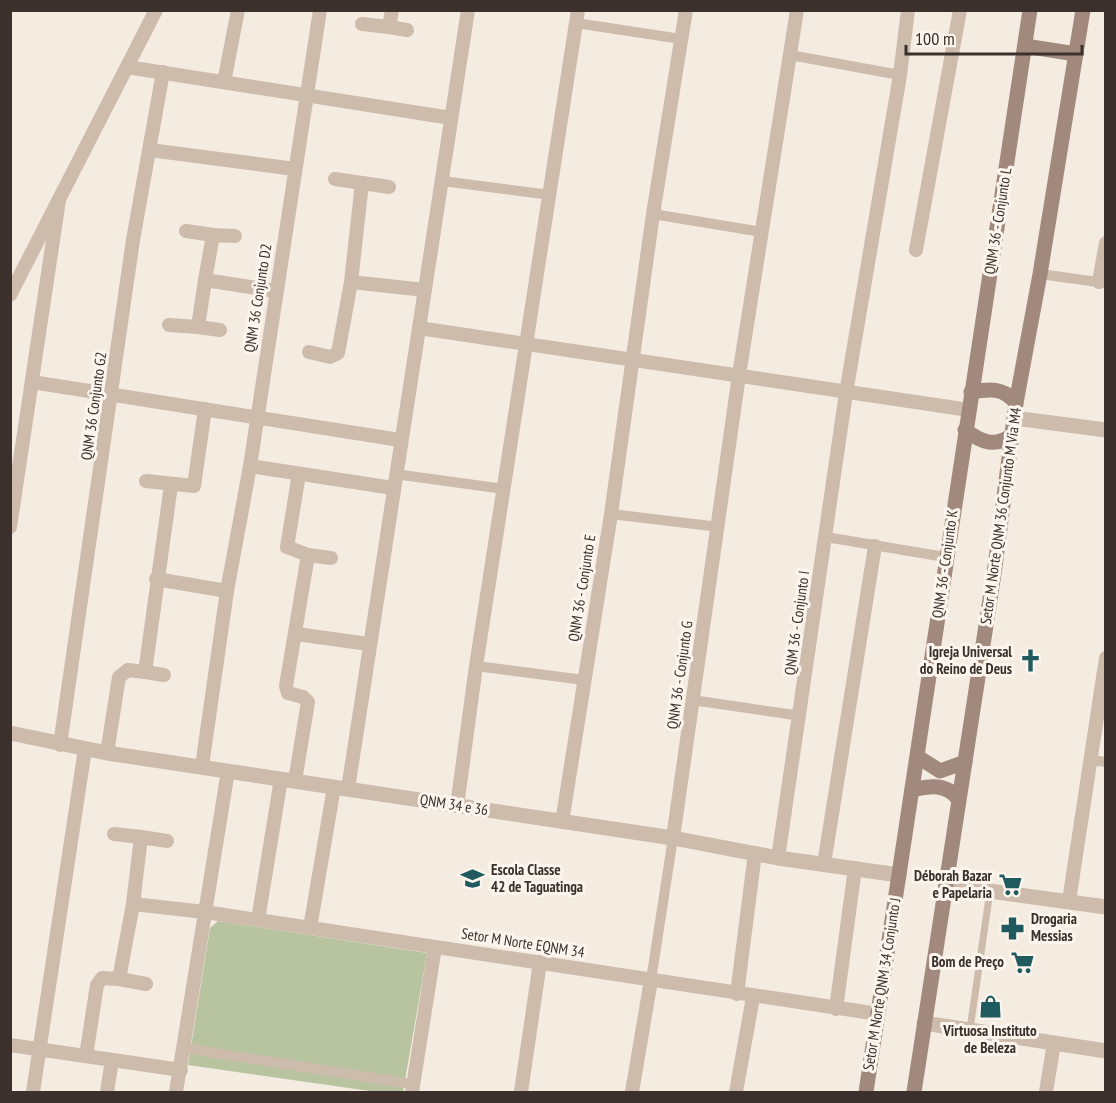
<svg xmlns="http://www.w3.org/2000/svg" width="1116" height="1103" viewBox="0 0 1116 1103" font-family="'PT Sans Narrow',sans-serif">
<rect width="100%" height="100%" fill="#f4ebe1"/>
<path fill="#b8c4a0" d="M 218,921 L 427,953 L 403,1092 L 377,1092 L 188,1065 L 210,928 Z"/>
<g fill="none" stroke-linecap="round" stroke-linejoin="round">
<path stroke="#cdbbac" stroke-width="7" d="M 970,1029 L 990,891"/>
<g stroke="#cdbbac" stroke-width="10">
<path d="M 576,23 L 681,39"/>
<path d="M 790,55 L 900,75"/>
<path d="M 442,181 L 550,195"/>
<path d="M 653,214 L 762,232"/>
<path d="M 1040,274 L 1105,283"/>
<path d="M 395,474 L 504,489"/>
<path d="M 611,514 L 719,527"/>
<path d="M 826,537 L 945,557"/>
<path d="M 476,666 L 584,680"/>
<path d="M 692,700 L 801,716"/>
<path d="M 1090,760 L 1106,762"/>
<path d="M 651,980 L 673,838"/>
<path d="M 190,1049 L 405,1083"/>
</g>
<g stroke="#cdbbac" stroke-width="14">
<path d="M 362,24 L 389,27 L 392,10"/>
<path d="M 389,27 L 407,30"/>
<path d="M 127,67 L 451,118"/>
<path d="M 224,82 L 238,10"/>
<path d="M 150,150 L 295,169"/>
<path d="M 335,179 L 362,183"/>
<path d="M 186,231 L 213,235"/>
<path d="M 916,250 L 960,10"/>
<path d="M 205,280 L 213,235 L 235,236"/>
<path d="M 351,282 L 362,183 L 389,187"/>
<path d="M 1099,282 L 1106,243"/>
<path d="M 10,295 L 156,10"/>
<path d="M 169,325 L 198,327 L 205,280 L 276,291"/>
<path d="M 198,327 L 220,330"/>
<path d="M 419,328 L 969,410"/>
<path d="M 309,352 L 330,357 L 338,353 L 351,282 L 425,290"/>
<path d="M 32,382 L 400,440"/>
<path d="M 250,466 L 393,488"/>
<path d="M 299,474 L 287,547 L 308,555 L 331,558"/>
<path d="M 146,481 L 194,486 L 205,409"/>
<path d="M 10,527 L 59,200"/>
<path d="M 156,579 L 227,591"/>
<path d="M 296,634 L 369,644"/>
<path d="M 145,672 L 164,675"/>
<path d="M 60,745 L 133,240 L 163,72"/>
<path d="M 107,753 L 119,677 L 128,670 L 145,672 L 171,485"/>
<path d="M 202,766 L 227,591 L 250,466 L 320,10"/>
<path d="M 295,781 L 308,702 L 303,697 L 288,693 L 286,686 L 308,555"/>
<path d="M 348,789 L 468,10"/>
<path d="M 457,806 L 476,666 L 578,10"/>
<path d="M 562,822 L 611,514 L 653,214 L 686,10"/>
<path d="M 114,834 L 141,837"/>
<path d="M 673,838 L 739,375 L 797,10"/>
<path d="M 778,858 L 846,393 L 900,75 L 908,10"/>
<path d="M 824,864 L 875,546"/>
<path d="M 1069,901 L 1106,658"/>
<path d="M 133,904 L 141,837 L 167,841"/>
<path d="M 258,920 L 281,779"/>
<path d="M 310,928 L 334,787"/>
<path d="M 119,979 L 146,984"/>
<path d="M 737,994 L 755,853"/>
<path d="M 836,1009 L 855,868"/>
<path d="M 10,1045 L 181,1070"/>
<path d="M 86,1056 L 97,985 L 102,978 L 119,979 L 133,904 L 205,912 L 878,1014"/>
<path d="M 33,1092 L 85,749"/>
<path d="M 107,1092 L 112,1060"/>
<path d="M 176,1092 L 228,771"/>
<path d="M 412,1092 L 435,947"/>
<path d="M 521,1092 L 540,962"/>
<path d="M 632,1092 L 651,980"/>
<path d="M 736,1092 L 753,997"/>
<path d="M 1046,1092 L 1054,1043"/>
</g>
<g stroke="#cdbbac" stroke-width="15">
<path d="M 1014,418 L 1106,430"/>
<path d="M 10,733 L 107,753 L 673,838 L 778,858 L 899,875"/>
<path d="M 946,885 L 1106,907"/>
<path d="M 924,1023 L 1106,1051"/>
</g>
<g stroke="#a18a7d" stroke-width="15">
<path d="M 1025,46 L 1076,54"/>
<path d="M 971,392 C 990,389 1003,387 1016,403"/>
<path d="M 965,430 C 981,442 995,448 1012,435"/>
<path d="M 918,757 L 940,771 L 965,762"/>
<path d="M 912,790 C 929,786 947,783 958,799"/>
<path d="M 866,1092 L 1030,10"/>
<path d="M 914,1092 L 995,567 L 1016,403 L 1040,274 L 1083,10"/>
</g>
</g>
<defs>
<symbol id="church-bare" viewBox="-9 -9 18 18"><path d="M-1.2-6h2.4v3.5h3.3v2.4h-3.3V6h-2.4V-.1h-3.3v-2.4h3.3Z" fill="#1f5a5e" stroke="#fbf5ee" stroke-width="2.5" paint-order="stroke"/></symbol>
<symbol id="school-bare" viewBox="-9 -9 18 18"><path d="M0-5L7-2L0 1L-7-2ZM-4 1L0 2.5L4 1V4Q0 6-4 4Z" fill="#1f5a5e" stroke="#fbf5ee" stroke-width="2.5" paint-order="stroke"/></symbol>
<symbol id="supermarket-bare" viewBox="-9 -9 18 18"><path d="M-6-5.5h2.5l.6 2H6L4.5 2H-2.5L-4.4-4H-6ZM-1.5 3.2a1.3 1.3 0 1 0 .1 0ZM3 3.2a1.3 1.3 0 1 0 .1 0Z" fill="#1f5a5e" stroke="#fbf5ee" stroke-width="2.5" paint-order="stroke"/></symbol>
<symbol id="pharmacy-bare" viewBox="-9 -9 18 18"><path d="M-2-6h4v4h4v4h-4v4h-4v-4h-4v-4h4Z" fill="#1f5a5e" stroke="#fbf5ee" stroke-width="2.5" paint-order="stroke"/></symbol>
<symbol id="shop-bare" viewBox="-9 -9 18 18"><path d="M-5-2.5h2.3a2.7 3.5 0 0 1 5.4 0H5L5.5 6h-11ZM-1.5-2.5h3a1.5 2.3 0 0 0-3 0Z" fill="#1f5a5e" stroke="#fbf5ee" stroke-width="2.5" paint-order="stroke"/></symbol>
</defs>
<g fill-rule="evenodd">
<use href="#church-bare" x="1014" y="644" width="33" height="33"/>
<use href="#school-bare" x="456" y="862" width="33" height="33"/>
<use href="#supermarket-bare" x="994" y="868" width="33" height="33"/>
<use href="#pharmacy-bare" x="996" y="912" width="33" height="33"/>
<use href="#supermarket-bare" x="1006" y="946" width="33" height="33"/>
<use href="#shop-bare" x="974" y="990" width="33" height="33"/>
</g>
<g text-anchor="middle" stroke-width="6" stroke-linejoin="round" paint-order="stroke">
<g font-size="15" fill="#3b302b" stroke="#fbf5ee">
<text transform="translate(998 221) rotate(-81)" y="5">QNM 36 - Conjunto L</text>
<text transform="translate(258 298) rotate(-81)" y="5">QNM 36 Conjunto D2</text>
<text transform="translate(94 406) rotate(-82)" y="5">QNM 36 Conjunto G2</text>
<text transform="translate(1001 516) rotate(-82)" y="5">Setor M Norte QNM 36 Conjunto M Via M4</text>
<text transform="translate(945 564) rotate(-82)" y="5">QNM 36 - Conjunto K</text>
<text transform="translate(582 588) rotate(-81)" y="5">QNM 36 - Conjunto E</text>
<text transform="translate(797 623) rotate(-82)" y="5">QNM 36 - Conjunto I</text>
<text transform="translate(680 675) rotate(-82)" y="5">QNM 36 - Conjunto G</text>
<text transform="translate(454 805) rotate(9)" y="5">QNM 34 e 36</text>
<text transform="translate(523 943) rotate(9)" y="5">Setor M Norte EQNM 34</text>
<text transform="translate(882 984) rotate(-81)" y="5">Setor M Norte QNM 34 Conjunto J</text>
</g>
<g font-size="15" font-weight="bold" fill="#3b302b" stroke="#fbf5ee" text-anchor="end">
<text x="1012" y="657">Igreja Universal<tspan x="1012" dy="17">do Reino de Deus</tspan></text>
<text x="491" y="875" text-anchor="start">Escola Classe<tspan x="491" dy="17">42 de Taguatinga</tspan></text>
<text x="992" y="881">Déborah Bazar<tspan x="992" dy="17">e Papelaria</tspan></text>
<text x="1031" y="924" text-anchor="start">Drogaria<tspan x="1031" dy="17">Messias</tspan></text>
<text x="1004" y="967">Bom de Preço</text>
<text x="990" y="1036" text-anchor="middle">Virtuosa Instituto<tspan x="990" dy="17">de Beleza</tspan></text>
</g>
</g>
<rect width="1116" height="1103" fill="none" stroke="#3b302b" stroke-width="24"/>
<path d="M906 45v9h176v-9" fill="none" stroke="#3b302b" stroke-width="3"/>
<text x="915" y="45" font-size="18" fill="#3b302b" stroke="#fbf5ee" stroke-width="4.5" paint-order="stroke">100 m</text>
</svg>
